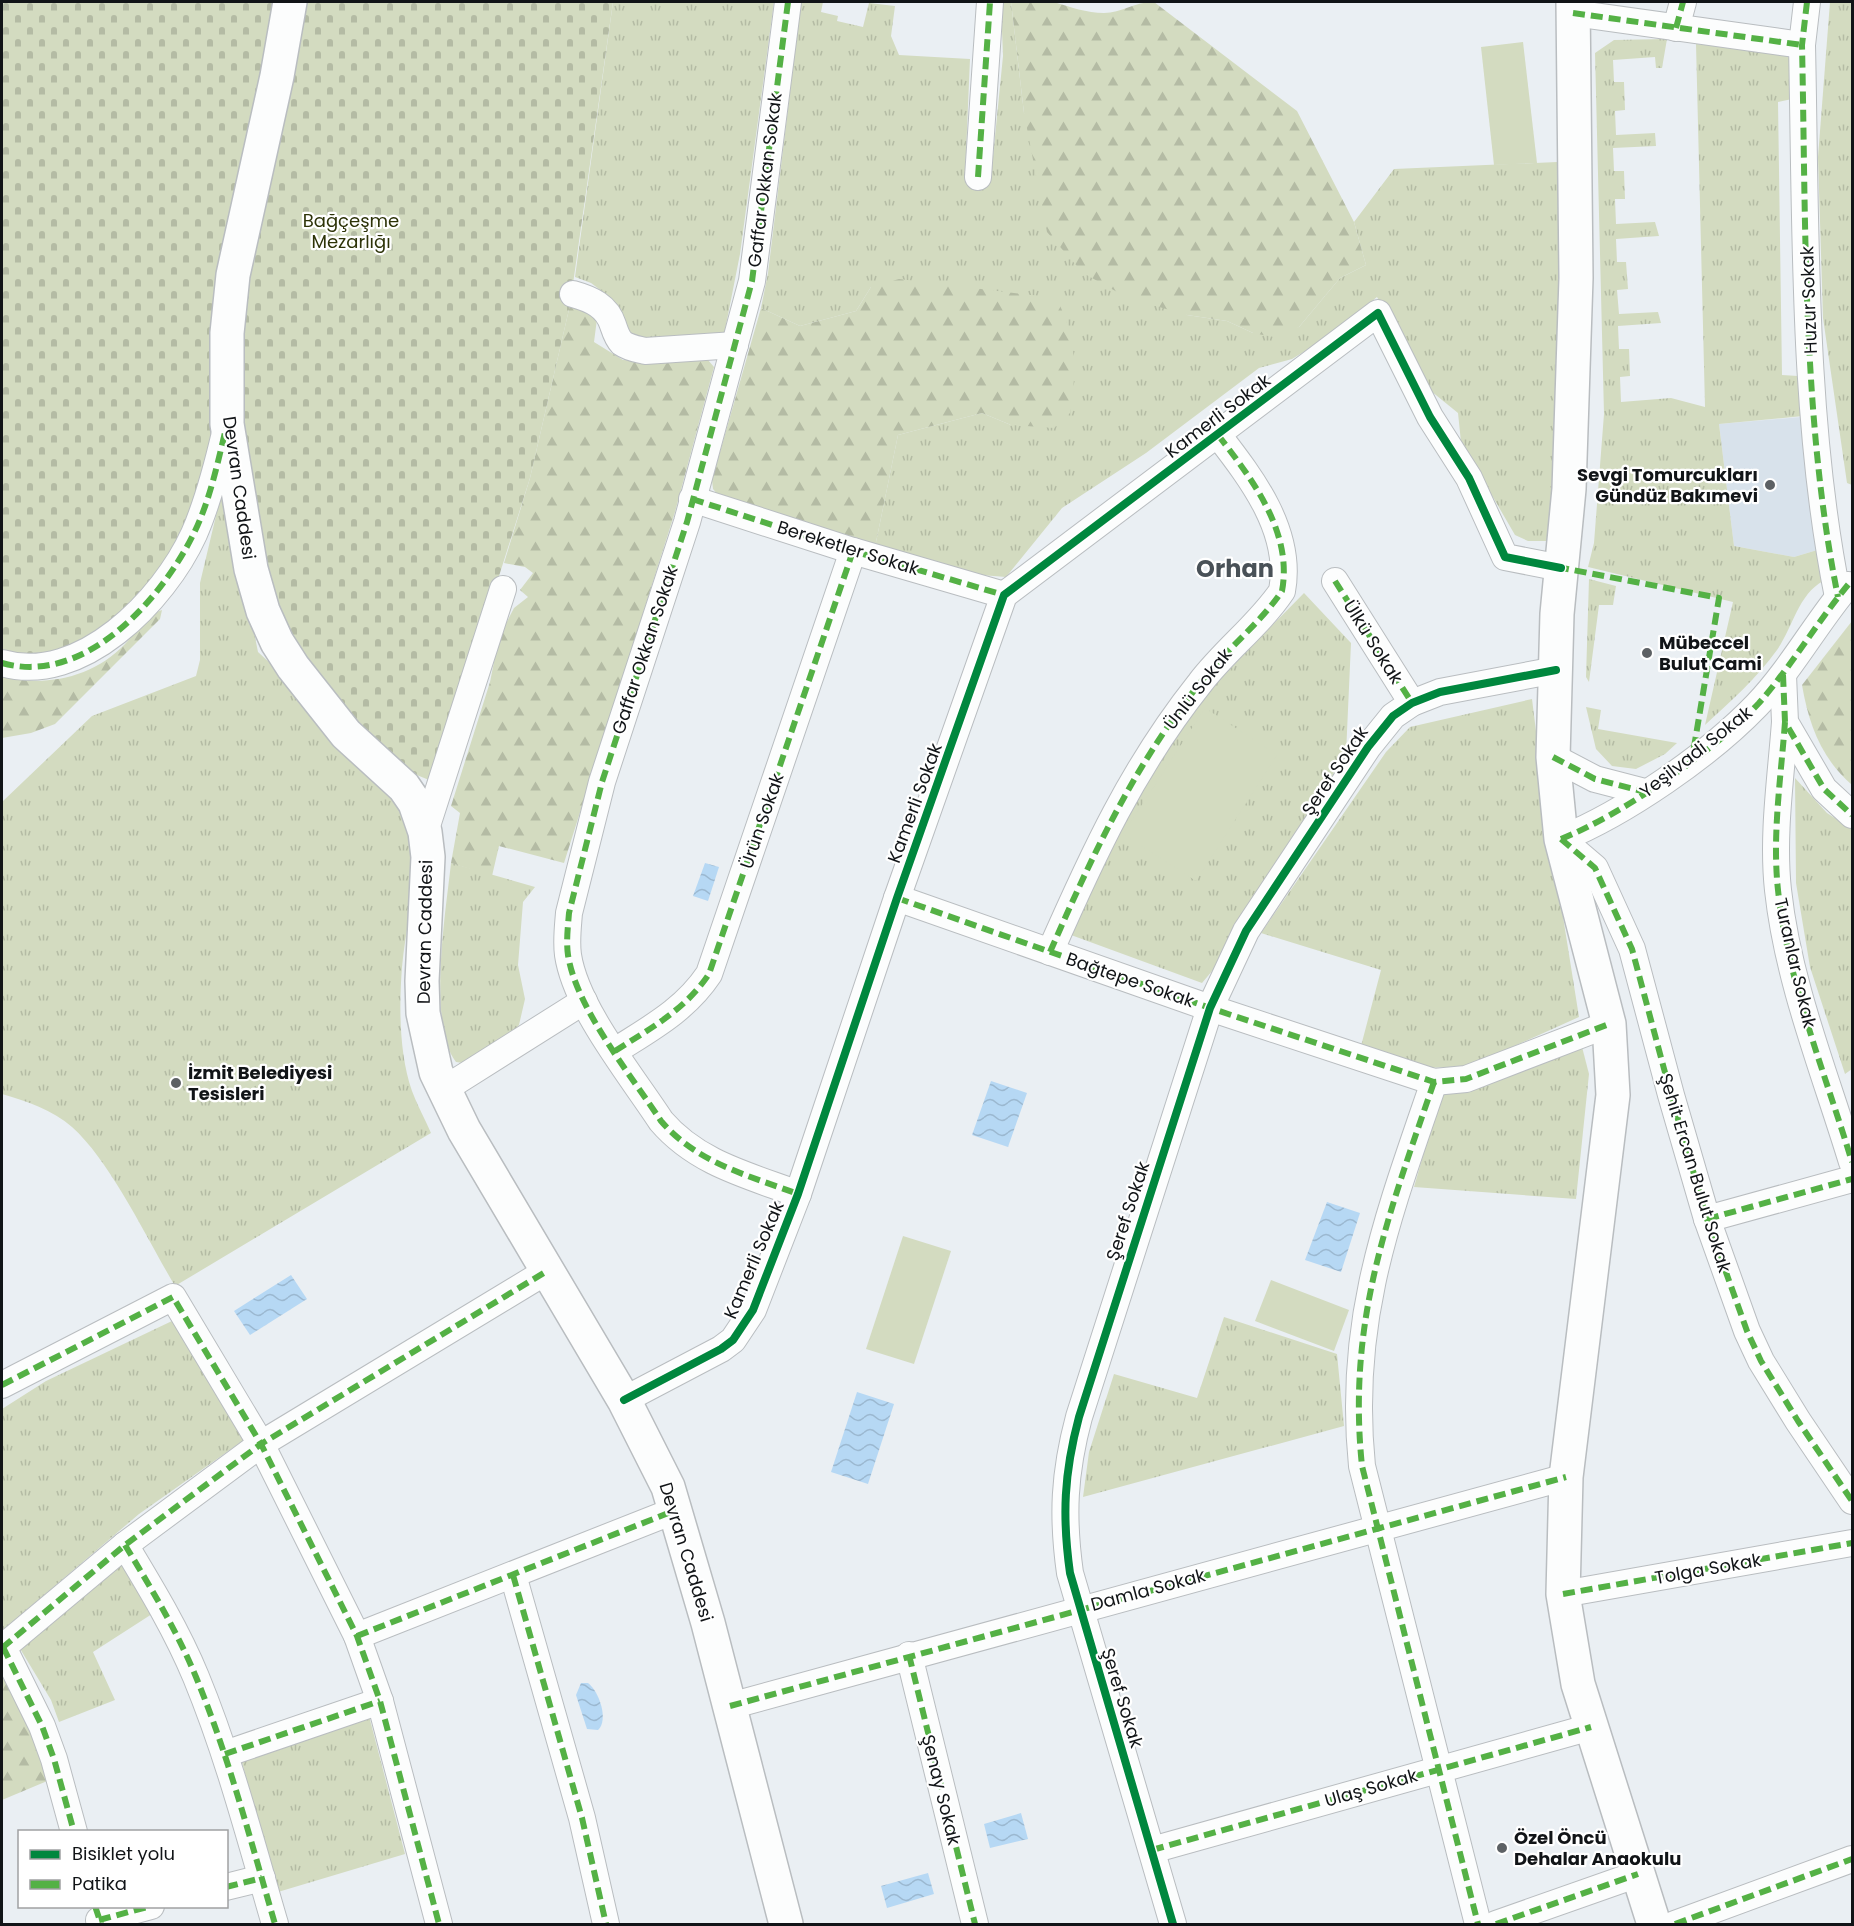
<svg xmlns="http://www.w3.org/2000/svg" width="1854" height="1926" viewBox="0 0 1854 1926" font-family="Poppins,sans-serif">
<defs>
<pattern id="grass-tufts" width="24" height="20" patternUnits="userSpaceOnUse" patternTransform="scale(1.5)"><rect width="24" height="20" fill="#d3dbc0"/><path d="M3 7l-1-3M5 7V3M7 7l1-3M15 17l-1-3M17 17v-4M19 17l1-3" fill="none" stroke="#b4bba4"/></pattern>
<pattern id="forest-firs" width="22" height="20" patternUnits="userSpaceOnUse" patternTransform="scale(1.5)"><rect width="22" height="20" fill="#d3dbc0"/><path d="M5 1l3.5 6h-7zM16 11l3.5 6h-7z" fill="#b4bba4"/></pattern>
<pattern id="cemetery-stones" width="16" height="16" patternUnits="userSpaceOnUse" patternTransform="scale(1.5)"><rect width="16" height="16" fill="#d3dbc0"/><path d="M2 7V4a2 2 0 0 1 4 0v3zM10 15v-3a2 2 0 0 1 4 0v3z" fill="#b4bba4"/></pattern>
<pattern id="water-waves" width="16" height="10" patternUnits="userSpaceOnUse" patternTransform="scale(1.5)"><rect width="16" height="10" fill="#b6d8f4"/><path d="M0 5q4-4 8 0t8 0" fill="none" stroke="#9bb8d0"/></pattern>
</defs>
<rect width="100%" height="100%" fill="#eaeff3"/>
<path fill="#d8e2eb" d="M 1801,417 L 1824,548 L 1794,557 L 1734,546 L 1719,424 Z"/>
<g fill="url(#grass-tufts)">
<path d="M 613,2 L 774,2 L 740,254 L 724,335 L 643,339 L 630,333 L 603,292 L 591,283 L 575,277 Z"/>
<path d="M 801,2 L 823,2 L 821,12 L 838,16 L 837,21 L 863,27 L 869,3 L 895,6 L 891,36 L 899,55 L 970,59 L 965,176 L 991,177 L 1003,56 L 1001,5 L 1002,2 L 1011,2 L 1024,113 L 1187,315 L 1227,321 L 1253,333 L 1299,327 L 1340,278 L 1366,265 L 1354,222 L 1394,169 L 1557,162 L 1562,318 L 1553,535 L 1546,541 L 1528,541 L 1515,535 L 1461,442 L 1458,413 L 1426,387 L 1377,297 L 1325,339 L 1292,359 L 1259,368 L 1146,453 L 1062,508 L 1006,577 L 981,575 L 875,547 L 898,435 L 982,413 L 1011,425 L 871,287 L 856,311 L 800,326 L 761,308 L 768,273 Z"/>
<path d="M 1830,2 L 1852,2 L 1852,485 L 1847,483 L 1823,318 L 1818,157 Z"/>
<path d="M 1667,39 L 1662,68 L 1656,68 L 1655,57 L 1613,60 L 1614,82 L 1624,82 L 1625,110 L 1615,111 L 1616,135 L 1655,133 L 1656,146 L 1613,148 L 1614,171 L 1624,171 L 1625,199 L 1615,199 L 1616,224 L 1655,222 L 1659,236 L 1616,239 L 1617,262 L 1626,262 L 1628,289 L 1617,290 L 1619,314 L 1658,312 L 1661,323 L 1618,326 L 1619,349 L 1629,349 L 1630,376 L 1620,377 L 1621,402 L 1671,398 L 1705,407 L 1696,44 L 1786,52 L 1796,75 L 1792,99 L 1778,102 L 1782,375 L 1798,376 L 1803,416 L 1719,424 L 1734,546 L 1794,557 L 1824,548 L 1823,581 C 1798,595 1793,627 1777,650 C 1757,678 1730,702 1705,725 L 1733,602 L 1588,567 L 1594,543 L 1604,414 L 1595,53 L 1614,40 Z"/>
<path d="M 224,482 L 258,652 L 282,674 L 395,801 C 427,859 408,906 402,967 C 399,1006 399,1054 412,1091 C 417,1105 425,1119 431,1133 L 175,1286 C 147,1239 111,1162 72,1127 C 53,1110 26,1101 2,1094 L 2,802 L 92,716 L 196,676 L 200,660 L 200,583 Z"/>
<path d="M 1589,579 L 1616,586 L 1613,605 L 1599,605 L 1589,682 L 1586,677 Z"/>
<path d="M 1304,593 L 1351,643 L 1346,754 L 1238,925 L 1223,958 L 1202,983 L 1071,935 C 1097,874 1120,808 1159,753 C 1201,695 1254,644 1304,593 Z"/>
<path d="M 1532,699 L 1545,804 L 1579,1017 L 1470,1066 L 1427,1068 L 1361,1046 L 1381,970 L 1261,933 L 1386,752 L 1410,727 Z"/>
<path d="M 1586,707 L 1601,710 L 1598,729 L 1677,743 L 1665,754 L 1636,769 L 1612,766 L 1596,749 Z"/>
<path d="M 1795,778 L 1827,813 L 1852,829 L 1852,1069 L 1845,1074 L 1810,967 L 1796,883 Z"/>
<path d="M 451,863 L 535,887 L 523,902 L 518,965 L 525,999 L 519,1025 L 501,1045 L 470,1064 L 456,1062 C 427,1025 446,910 451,863 Z"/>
<path d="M 1581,1043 L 1589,1074 L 1576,1199 L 1414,1187 L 1441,1093 Z"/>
<path d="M 1224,1317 L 1337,1354 L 1344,1426 L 1083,1497 L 1089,1452 L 1114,1374 L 1197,1398 Z"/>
<path d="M 172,1321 L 244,1440 L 139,1514 L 2,1631 L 2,1409 L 46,1381 Z"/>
<path d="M 122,1564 L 152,1614 L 93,1652 L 115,1700 L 59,1722 L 51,1700 L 19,1647 Z"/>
<path d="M 369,1716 L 405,1854 L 278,1892 L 241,1759 Z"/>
</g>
<g fill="url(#forest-firs)">
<path d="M 1011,2 C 1024,1 1041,0 1054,2 C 1070,7 1087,13 1104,13 C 1122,13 1136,1 1154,2 L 1297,111 L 1354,222 L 1366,265 L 1340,278 L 1299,327 L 1279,338 L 1253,333 L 1227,321 L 1187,315 L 1128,298 L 1083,273 L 1047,232 L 1024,113 Z"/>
<path d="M 899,279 L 1056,298 C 1077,336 1077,371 1070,413 L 1054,428 L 1011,425 L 982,413 L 898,435 L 875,547 L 719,496 L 713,489 L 712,480 L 761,308 L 800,326 L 856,311 L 871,287 Z"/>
<path d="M 570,305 L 588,312 L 597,319 L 594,342 L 623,360 L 666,362 L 708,360 L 714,367 L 675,512 L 564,863 L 499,846 L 492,876 L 451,863 L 460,813 L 451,806 L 490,682 L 499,637 L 514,608 L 528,597 L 520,590 L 533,573 L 525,567 L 504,563 L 530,478 Z"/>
<path d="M 162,610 L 160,619 L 55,724 L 31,733 L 2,738 L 2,677 C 45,687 93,678 125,644 C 136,633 147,614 162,610 Z"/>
<path d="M 1852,621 L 1852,785 C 1821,758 1809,725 1802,685 Z"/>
<path d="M 4,1669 L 52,1779 L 2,1800 L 2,1671 Z"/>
</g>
<path fill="url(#cemetery-stones)" d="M 2,2 L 613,2 L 570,305 L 530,478 L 434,782 L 392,765 L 317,680 L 276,610 L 227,425 L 197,516 L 157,574 L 129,603 L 97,635 L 41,656 L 2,654 Z"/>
<g fill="#d3dbc0">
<path d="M 1523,42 L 1537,163 L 1494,165 L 1481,47 Z"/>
<path d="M 1205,708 L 1277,755 L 1196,881 L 1123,834 Z"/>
<path d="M 903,1236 L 951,1251 L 914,1364 L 866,1349 Z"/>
<path d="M 1271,1280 L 1349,1310 L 1334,1351 L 1255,1321 Z"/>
</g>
<g fill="url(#water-waves)">
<path d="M 705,863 L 719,867 L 708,901 L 693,896 Z"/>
<path d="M 991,1081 L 1027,1093 L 1008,1147 L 972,1135 Z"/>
<path d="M 1327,1202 L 1360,1213 L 1341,1272 L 1305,1260 Z"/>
<path d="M 291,1275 L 307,1299 L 250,1335 L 234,1311 Z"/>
<path d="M 857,1392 L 894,1404 L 868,1484 L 831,1472 Z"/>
<path d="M 581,1683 L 588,1683 C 599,1691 609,1720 598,1730 L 587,1729 L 576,1695 Z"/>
<path d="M 1021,1813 L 1028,1839 L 990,1848 L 984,1824 Z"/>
<path d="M 928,1873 L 934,1894 L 887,1908 L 881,1886 Z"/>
</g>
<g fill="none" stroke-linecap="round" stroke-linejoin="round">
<defs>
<g id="minor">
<path d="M 788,2 L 752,281 L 687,522 L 602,782 L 569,913 C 568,926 566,941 568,955 C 576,1008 631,1075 661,1121 C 697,1163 747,1175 798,1194"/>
<path d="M 1807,2 L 1802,45 C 1806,225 1802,420 1838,597"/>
<path d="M 1573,13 L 1802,45"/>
<path d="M 1676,28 L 1683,2"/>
<path d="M 978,177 L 990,2"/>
<path d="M 573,294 C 591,299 607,306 613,325 C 615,331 617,338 622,343 C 629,348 637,349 645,351 L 735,345"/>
<path d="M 692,499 L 853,551 L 1004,595"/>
<path d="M 1335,581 L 1412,703"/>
<path d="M 2,663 C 81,686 164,600 194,534 C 208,502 217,467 225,433"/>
<path d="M 1783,675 L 1785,722 L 1824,789 L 1852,815"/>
<path d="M 1785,722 C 1781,777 1772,835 1778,890 C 1788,983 1825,1073 1852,1162"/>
<path d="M 1553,757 L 1595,779 L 1645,792"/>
<path d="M 425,832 L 503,589"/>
<path d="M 1561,839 L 1595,868 L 1632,949 L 1671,1095 L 1707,1219 L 1747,1331 L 1761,1361 L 1798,1421 L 1852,1501"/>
<path d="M 1561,839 C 1625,813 1709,755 1757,705 C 1792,668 1816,623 1848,585"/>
<path d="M 897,898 L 1210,1008 L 1434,1082 L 1466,1079 L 1609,1024"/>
<path d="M 1050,952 C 1093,854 1133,767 1200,683 C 1225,650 1259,625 1282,591 C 1293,532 1252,479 1218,435"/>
<path d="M 615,1051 C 651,1028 685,1010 709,974 L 853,551"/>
<path d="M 1434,1082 C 1388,1216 1347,1321 1362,1466 L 1478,1924"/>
<path d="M 443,1090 L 584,1001"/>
<path d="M 1707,1219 L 1852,1179"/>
<path d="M 2,1385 L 173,1297 L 261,1444 L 357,1636 L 380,1701 L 439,1924"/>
<path d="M 624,1400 L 721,1349 L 733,1340 L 753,1310 L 798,1194 L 897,898 L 1004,595 L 1378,313 L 1430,417 L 1469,478 L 1505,557 L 1561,568"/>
<path d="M 125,1545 C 151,1588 177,1631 196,1677 C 229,1757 251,1842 275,1924"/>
<path d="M 513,1575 L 582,1818 L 606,1924"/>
<path d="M 1563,1594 L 1852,1543"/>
<path d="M 357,1636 L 676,1510"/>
<path d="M 3,1647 L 42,1726 L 54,1759 L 74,1832"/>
<path d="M 2,1648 L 125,1545 L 261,1444 L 547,1271"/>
<path d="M 909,1655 L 975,1924"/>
<path d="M 730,1706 L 1566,1477"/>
<path d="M 225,1754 L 380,1701"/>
<path d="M 1152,1850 L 1591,1727"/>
<path d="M 226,1887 L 262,1878"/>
<path d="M 99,1920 L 151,1906"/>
<path d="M 1173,1924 L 1070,1573 C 1062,1516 1064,1473 1079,1417 L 1210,1008 L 1246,931 L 1368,747 L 1393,716 L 1412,703 L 1440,692 L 1556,670"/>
<path d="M 1496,1924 L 1638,1874"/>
<path d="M 1675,1924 L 1852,1859"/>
</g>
<g id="secondary">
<path d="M 290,2 L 277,76 L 233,275 L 227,333 L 227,424 L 251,569 L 263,611 L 277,642 L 293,667 L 346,734 L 404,787 L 415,803 L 425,832 L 428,857 L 422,981 L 423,1013 L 436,1072 L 464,1130 L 624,1400 L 668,1487 L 708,1623 L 786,1924"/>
<path d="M 1573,2 L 1576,278 L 1569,489 L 1557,614 L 1553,757 L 1561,839 L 1609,1024 L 1613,1095 L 1566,1477 L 1563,1594 L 1578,1684 L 1654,1924"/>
</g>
</defs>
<use href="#minor" stroke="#b9bdc0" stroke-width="28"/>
<use href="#secondary" stroke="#b9bdc0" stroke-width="36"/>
<use href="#minor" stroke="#fcfdfd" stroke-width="26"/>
<use href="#secondary" stroke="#fcfdfd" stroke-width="33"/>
<g stroke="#54b145" stroke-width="6" stroke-dasharray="12 6" stroke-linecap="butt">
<path d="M 788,2 L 752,281 L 687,522 L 602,782 L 569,913 C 568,926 566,941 568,955 C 576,1008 631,1075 661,1121 C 697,1163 747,1175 798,1194"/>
<path d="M 1807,2 L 1802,45 C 1806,225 1802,420 1838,597"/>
<path d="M 1573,13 L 1802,45"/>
<path d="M 1676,28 L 1683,2"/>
<path d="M 978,177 L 990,2"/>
<path d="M 692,499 L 853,551 L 1004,595"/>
<path d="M 1557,567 L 1719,598 L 1692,759"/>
<path d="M 1335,581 L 1412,703"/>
<path d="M 2,663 C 84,686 159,602 192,537 C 210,502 218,461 227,424"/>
<path d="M 1783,675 L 1785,722 L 1824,789 L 1852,815"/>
<path d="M 1785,722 C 1781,777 1772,835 1778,890 C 1788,983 1825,1073 1852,1162"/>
<path d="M 1553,757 L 1595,779 L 1645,792"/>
<path d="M 1561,839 L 1595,868 L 1632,949 L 1671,1095 L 1707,1219 L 1747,1331 L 1761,1361 L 1798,1421 L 1852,1501"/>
<path d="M 1561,839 C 1621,815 1715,751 1759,703 C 1793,664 1819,619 1852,580"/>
<path d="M 897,898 L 1210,1008 L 1434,1082 L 1466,1079 L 1609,1024"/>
<path d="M 1050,952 C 1093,854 1133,767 1200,683 C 1225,650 1259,625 1282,591 C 1293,532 1252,479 1218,435"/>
<path d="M 615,1051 C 651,1028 685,1010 709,974 L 853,551"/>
<path d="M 1434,1082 C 1388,1216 1347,1321 1362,1466 L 1478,1924"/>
<path d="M 1707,1219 L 1852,1179"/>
<path d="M 2,1385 L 173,1297 L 261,1444 L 357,1636 L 380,1701 L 439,1924"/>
<path d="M 125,1545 C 151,1588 177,1631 196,1677 C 229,1757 251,1842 275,1924"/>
<path d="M 513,1575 L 582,1818 L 606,1924"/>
<path d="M 1563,1594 L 1852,1543"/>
<path d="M 357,1636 L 676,1510"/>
<path d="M 3,1647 L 42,1726 L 54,1759 L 74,1832"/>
<path d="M 2,1648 L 125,1545 L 261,1444 L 547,1271"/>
<path d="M 909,1655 L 975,1924"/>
<path d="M 730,1706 L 1566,1477"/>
<path d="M 225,1754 L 380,1701"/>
<path d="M 1152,1850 L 1591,1727"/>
<path d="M 226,1887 L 262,1878"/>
<path d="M 95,1906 L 101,1924"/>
<path d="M 99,1920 L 151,1906"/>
<path d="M 1496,1924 L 1638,1874"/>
<path d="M 1675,1924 L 1852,1859"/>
</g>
<defs>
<g id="cycleway">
<path d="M 624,1400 L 721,1349 L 733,1340 L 753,1310 L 798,1194 L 897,898 L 1004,595 L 1378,313 L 1430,417 L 1469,478 L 1505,557 L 1561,568"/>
<path d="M 1173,1924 L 1070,1573 C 1062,1516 1064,1473 1079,1417 L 1210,1008 L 1246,931 L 1368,747 L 1393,716 L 1412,703 L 1440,692 L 1556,670"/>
</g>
</defs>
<use href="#cycleway" stroke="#fff" stroke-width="11"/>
<use href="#cycleway" stroke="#00873e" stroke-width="8"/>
</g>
<g fill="#5d6164" stroke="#fff" stroke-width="2">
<circle cx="1770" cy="485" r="6"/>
<circle cx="1647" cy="653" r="6"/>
<circle cx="176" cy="1083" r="6"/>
<circle cx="1502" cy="1848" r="6"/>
</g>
<g text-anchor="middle" stroke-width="4.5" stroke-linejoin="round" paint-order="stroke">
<g font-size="18" fill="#111417" stroke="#fff">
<text transform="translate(765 180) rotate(-83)" y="6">Gaffar Okkan Sokak</text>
<text transform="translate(1809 300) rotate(-92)" y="6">Huzur Sokak</text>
<text transform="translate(1218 416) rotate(-37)" y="6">Kamerli Sokak</text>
<text transform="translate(239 488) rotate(82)" y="6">Devran Caddesi</text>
<text transform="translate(848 548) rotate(17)" y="6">Bereketler Sokak</text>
<text transform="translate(1373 642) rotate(58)" y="6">Ülkü Sokak</text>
<text transform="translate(645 650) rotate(-72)" y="6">Gaffar Okkan Sokak</text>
<text transform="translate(1198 689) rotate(-52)" y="6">Ünlü Sokak</text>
<text transform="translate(1696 752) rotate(-38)" y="6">Yeşilvadi Sokak</text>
<text transform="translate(1335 771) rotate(-56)" y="6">Şeref Sokak</text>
<text transform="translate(915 803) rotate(-70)" y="6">Kamerli Sokak</text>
<text transform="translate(762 821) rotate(-71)" y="6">Ürün Sokak</text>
<text transform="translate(425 932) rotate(-89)" y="6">Devran Caddesi</text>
<text transform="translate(1795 963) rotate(77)" y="6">Turanlar Sokak</text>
<text transform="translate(1130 980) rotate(19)" y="6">Bağtepe Sokak</text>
<text transform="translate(1695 1173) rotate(73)" y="6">Şehit Ercan Bulut Sokak</text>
<text transform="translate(1128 1211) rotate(-72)" y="6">Şeref Sokak</text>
<text transform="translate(754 1260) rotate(-67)" y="6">Kamerli Sokak</text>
<text transform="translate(686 1552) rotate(73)" y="6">Devran Caddesi</text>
<text transform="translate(1708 1569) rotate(-10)" y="6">Tolga Sokak</text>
<text transform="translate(1148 1590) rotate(-15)" y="6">Damla Sokak</text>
<text transform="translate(1122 1698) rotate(73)" y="6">Şeref Sokak</text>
<text transform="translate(1371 1788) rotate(-16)" y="6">Ulaş Sokak</text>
<text transform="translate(941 1790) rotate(76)" y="6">Şenay Sokak</text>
</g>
<g font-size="18" fill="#2d3308" stroke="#fff">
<text x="351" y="227">Bağçeşme<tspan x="351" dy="21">Mezarlığı</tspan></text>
</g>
<g font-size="18" font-weight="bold" fill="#111417" stroke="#fff" text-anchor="start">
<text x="1758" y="481" text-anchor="end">Sevgi Tomurcukları<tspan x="1758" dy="21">Gündüz Bakımevi</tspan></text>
<text x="1659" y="649">Mübeccel<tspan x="1659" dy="21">Bulut Cami</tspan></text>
<text x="188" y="1079">İzmit Belediyesi<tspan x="188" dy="21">Tesisleri</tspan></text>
<text x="1514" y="1844">Özel Öncü<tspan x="1514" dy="21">Dehalar Anaokulu</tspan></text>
</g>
<g font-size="24" font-weight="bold" fill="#495157" stroke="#fff">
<text x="1235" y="577">Orhan</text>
</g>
</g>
<rect width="1854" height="1926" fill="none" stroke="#111417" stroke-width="6"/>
<rect x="18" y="1830" width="210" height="78" fill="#ffffff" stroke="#a0a1a2" stroke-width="1.5"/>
<rect x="30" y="1850" width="30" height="9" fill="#00873e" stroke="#a0a1a2" stroke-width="1.5"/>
<text x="72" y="1860" font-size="18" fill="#111417">Bisiklet yolu</text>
<rect x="30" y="1880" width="30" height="9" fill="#54b145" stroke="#a0a1a2" stroke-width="1.5"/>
<text x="72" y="1890" font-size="18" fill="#111417">Patika</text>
</svg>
